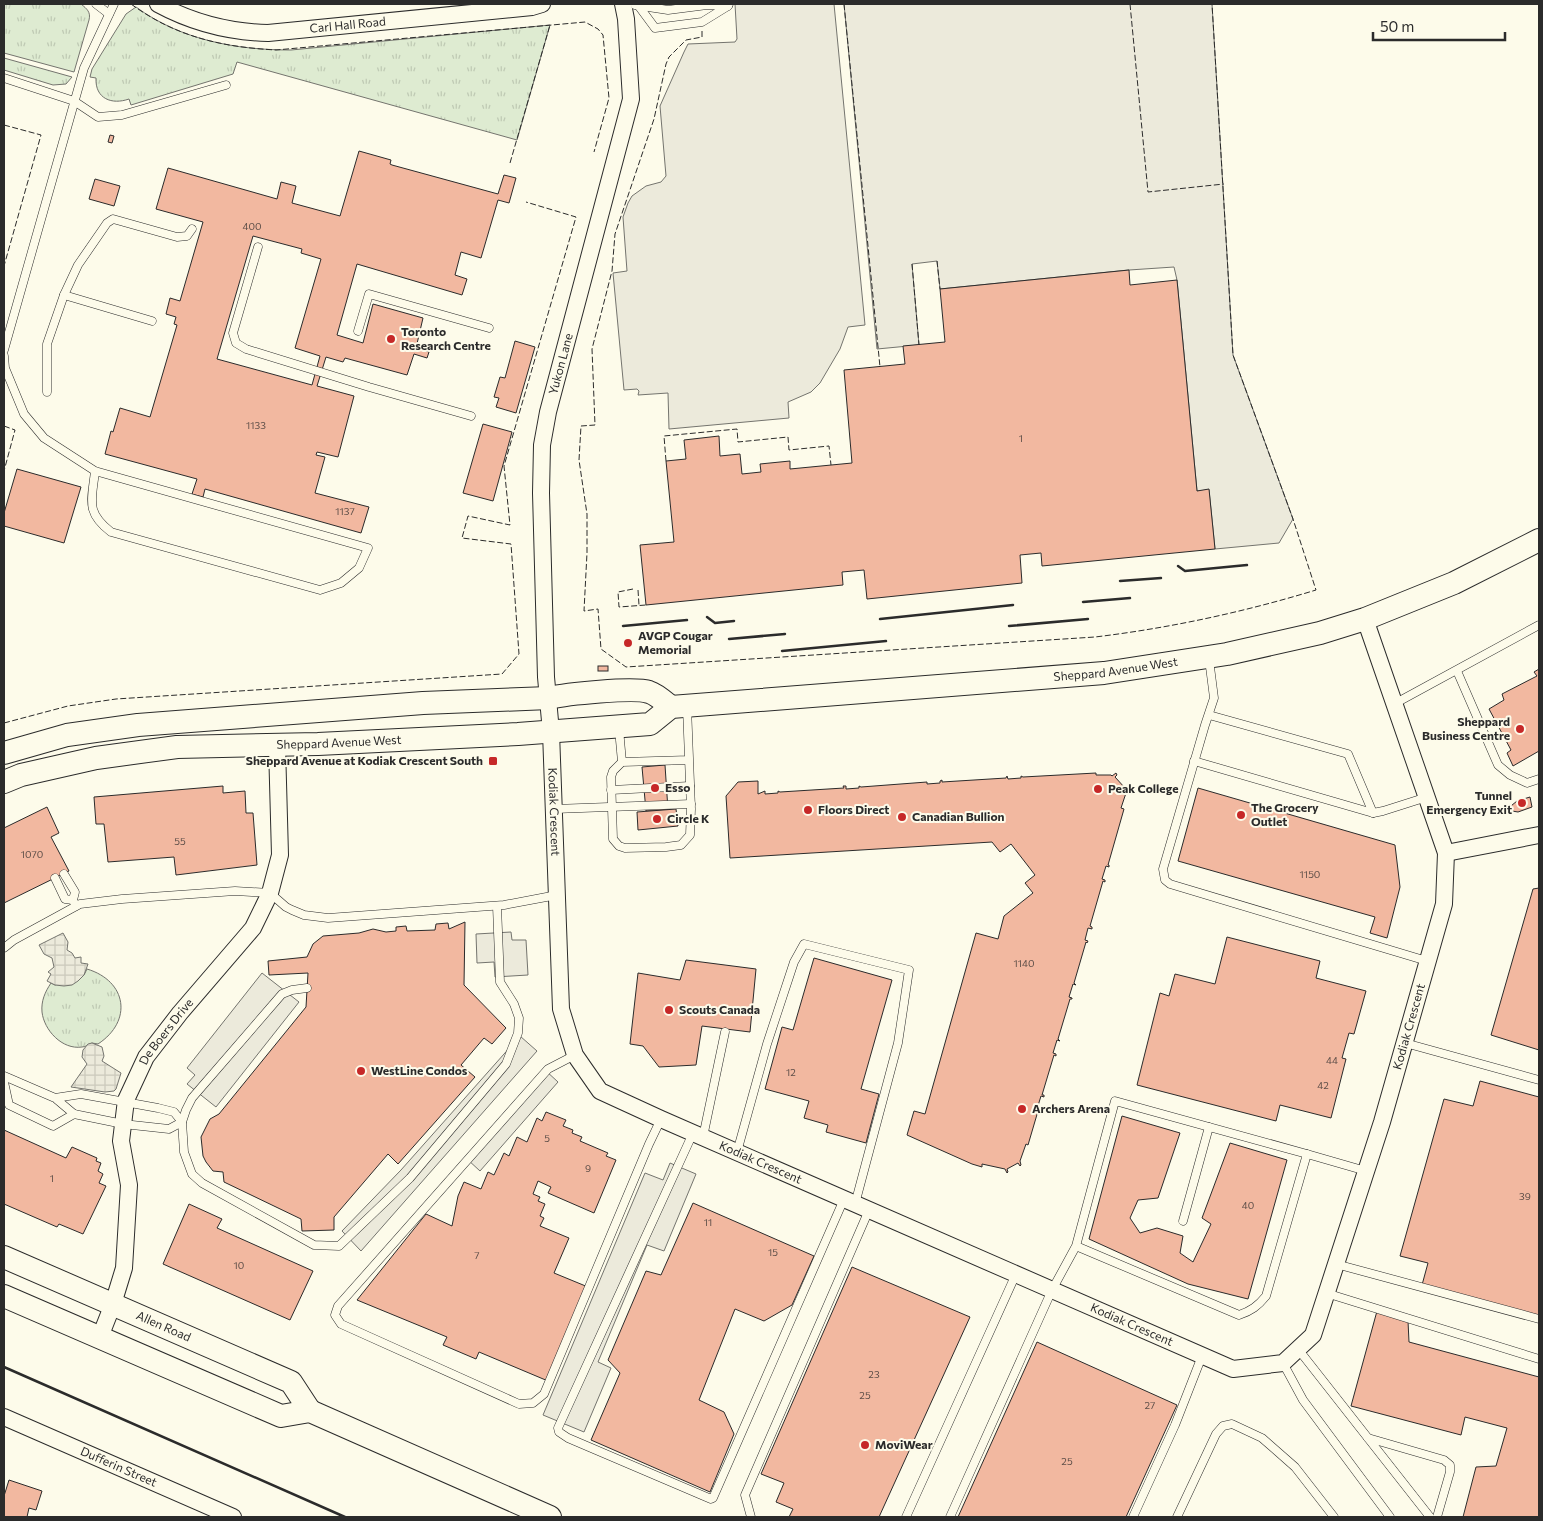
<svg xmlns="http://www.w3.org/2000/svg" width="1543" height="1521" viewBox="0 0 1543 1521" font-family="Commissioner,sans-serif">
<defs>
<pattern id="grass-tufts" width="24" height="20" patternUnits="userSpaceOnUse" patternTransform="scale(1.25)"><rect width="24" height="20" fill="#deebd1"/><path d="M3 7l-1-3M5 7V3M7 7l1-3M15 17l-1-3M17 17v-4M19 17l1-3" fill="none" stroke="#bfcab4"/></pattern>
<pattern id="plaza-grid" width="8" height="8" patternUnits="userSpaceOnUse" patternTransform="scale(1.25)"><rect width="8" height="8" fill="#eceadb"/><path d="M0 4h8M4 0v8" fill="none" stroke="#cbc9bc"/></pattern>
</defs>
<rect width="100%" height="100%" fill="#fdfbea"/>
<g fill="url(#grass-tufts)" stroke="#74746e">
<path d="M 4,4 L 81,4 C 87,9 91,12 89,20 L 74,72 L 4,53 Z"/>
<path d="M 136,7 C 181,40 236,50 291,50 L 550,25 L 517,140 L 237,62 L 233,74 L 131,105 L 129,99 C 112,105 95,99 96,78 L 90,77 L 92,69 L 126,14 Z"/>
<path d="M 4,58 L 72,77 L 66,84 L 53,85 L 4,70 Z"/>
<path d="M 87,969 C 127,981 133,1021 98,1044 L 92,1043 C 89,1044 86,1047 82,1047 C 62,1050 44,1030 42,1012 C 41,1001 45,992 51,983 L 55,985 L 84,975 Z"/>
</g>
<g fill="#eceadb" stroke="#74746e">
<path d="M 735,4 L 834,4 L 865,325 L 848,327 L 840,349 L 820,383 L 811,392 L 788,402 L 789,418 L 669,429 L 668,393 L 638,395 L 639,391 L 637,389 L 624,390 L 613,273 L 627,271 L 623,217 L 628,203 L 632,196 L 646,186 L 661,182 L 666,176 L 660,106 L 684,52 L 688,44 L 735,42 L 737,39 Z"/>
<path d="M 844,4 L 1212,4 L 1233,355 L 1293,519 L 1279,543 L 1215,549 L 1209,490 L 1197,491 L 1177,280 L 1174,267 L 1129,270 L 940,289 L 937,261 L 912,264 L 919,345 L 877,349 Z"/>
<path d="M 511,932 L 512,940 L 526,940 L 528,975 L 495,977 L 494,962 L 477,963 L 476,934 Z"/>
<path d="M 262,973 L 299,1002 L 216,1107 L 187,1084 L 195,1075 L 187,1068 Z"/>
<path d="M 520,1036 L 537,1051 L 361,1251 L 342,1231 L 401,1170 Z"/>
<path d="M 545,1070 L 558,1082 L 480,1171 L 467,1159 Z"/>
<path d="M 670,1163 L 696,1174 L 664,1251 L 647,1245 L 598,1362 L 611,1368 L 584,1432 L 543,1415 L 645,1173 L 663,1180 Z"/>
</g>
<g fill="url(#plaza-grid)" stroke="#74746e">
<path d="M 63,933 L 68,942 L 67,950 L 72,953 L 75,958 L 81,957 L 81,963 L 88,964 L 84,975 L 78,981 L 72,985 L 64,986 L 55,985 L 47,981 L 51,974 L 48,972 L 54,967 L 52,958 L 44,954 L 39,945 Z"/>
<path d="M 92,1043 L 102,1047 L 104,1056 L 102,1061 L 121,1073 L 116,1089 L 114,1091 L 105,1092 L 71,1087 L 87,1064 L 82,1057 L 83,1050 L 88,1044 Z"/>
</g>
<g fill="#f2b8a0" stroke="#2b2b2b" fill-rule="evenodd">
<path d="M 110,135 L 114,136 L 112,143 L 108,142 Z"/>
<path d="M 359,151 L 391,160 L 390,164 L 392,165 L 498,194 L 504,175 L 516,178 L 509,203 L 498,200 L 481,258 L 461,252 L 455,275 L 467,279 L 462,295 L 357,264 L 337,335 L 363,343 L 373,304 L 423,318 L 416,348 L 429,352 L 427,358 L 414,354 L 407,375 L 345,358 L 343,362 L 326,357 L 317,386 L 354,396 L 338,457 L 317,452 L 316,455 L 325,457 L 315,493 L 369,507 L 361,533 L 205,489 L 203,497 L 192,494 L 197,479 L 105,454 L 111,431 L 113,432 L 120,408 L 150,417 L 177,325 L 174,324 L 176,317 L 166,314 L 170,298 L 180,301 L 203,222 L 156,209 L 168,168 L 277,199 L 281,182 L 296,186 L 292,203 L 340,216 ZM 253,236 L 302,249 L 301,253 L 321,259 L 295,348 L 320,356 L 312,385 L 217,359 Z"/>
<path d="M 95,179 L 120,186 L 114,206 L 89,199 Z"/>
<path d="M 1129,270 L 1130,285 L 1177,280 L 1197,491 L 1209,489 L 1215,549 L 1042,566 L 1041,553 L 1020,555 L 1022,583 L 867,599 L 864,570 L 842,572 L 843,585 L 646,605 L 640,545 L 674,542 L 666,461 L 686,459 L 684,440 L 719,436 L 720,456 L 740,454 L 742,474 L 761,472 L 760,464 L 790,461 L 790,469 L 852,463 L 844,370 L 905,364 L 903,346 L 945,342 L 940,289 Z"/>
<path d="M 515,341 L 535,347 L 516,413 L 496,407 L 499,398 L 494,397 L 500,377 L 505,378 Z"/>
<path d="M 483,424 L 512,432 L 493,501 L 463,493 Z"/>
<path d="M 17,469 L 81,487 L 64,543 L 4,526 L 4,513 Z"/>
<rect x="598" y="666" width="10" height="5"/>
<path d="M 1539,669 L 1539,751 L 1513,766 L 1507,753 L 1511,750 L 1489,709 L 1504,700 L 1502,694 L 1537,676 L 1534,672 Z"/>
<path d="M 665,765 L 668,810 L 646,811 L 642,767 Z"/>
<path d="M 1096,773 L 1096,775 L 1111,775 L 1112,776 L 1116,773 L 1117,775 L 1115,777 L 1125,788 L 1126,786 L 1128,788 L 1124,791 L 1126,793 L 1121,808 L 1124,809 L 1108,865 L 1109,865 L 1109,867 L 1106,866 L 1102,879 L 1105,880 L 1105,882 L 1103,881 L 1090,926 L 1092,927 L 1092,929 L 1088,928 L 1085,940 L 1088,941 L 1087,943 L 1086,942 L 1074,983 L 1076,985 L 1073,984 L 1069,997 L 1072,998 L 1072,999 L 1070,999 L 1058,1039 L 1060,1041 L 1057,1040 L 1053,1053 L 1056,1054 L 1056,1056 L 1054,1055 L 1042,1095 L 1044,1095 L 1044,1097 L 1041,1096 L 1037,1109 L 1040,1110 L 1038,1111 L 1028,1145 L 1026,1144 L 1020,1161 L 1021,1165 L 1020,1166 L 1018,1163 L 1007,1169 L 1008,1172 L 1007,1173 L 1005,1169 L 982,1164 L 982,1167 L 972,1164 L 907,1135 L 914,1111 L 925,1114 L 976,933 L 998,939 L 1004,916 L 1033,893 L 1025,883 L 1035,875 L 1011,844 L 1000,852 L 992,842 L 730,858 L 726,796 L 738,782 L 758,781 L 758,794 L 765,791 L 765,794 L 778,793 L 778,791 L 780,792 L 844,788 L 843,786 L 846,786 L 846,789 L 859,788 L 859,786 L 861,787 L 927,782 L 927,784 L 940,783 L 940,781 L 942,780 L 942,782 L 1006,778 L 1007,776 L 1008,779 L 1021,778 L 1021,776 L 1023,777 Z"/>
<path d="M 223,786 L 223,793 L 245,791 L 246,813 L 253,813 L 257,865 L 176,875 L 174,857 L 108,862 L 104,824 L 96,824 L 94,797 Z"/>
<path d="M 1198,788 L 1395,845 L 1400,887 L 1387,938 L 1370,933 L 1375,917 L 1178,861 Z"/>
<path d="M 1530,797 L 1532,807 L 1518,812 L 1506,810 L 1517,801 Z"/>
<path d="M 47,807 L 59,833 L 51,837 L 69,871 L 4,903 L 4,828 Z"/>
<path d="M 676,809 L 678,826 L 638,830 L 637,812 Z"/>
<path d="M 1539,888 L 1539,1050 L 1491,1035 L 1533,889 Z"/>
<path d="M 465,922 L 464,985 L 506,1028 L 492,1044 L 484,1038 L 461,1065 L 475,1077 L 398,1164 L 388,1154 L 334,1217 L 334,1230 L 302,1231 L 301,1219 L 224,1182 L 223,1172 L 213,1171 L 206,1162 L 203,1156 L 201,1137 L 210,1119 L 219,1114 L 306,1007 L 308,973 L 269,975 L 268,961 L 307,957 L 313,944 L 323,936 L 359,933 L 373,929 L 386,932 L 396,931 L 396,927 L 406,926 L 407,931 L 435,930 L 436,924 L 448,923 L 449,929 Z"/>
<path d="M 1227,937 L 1320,961 L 1316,978 L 1366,991 L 1354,1034 L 1349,1033 L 1342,1058 L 1346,1059 L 1331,1118 L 1280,1105 L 1276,1121 L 1137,1085 L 1160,993 L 1169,996 L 1175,974 L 1215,984 Z"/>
<path d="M 814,958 L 892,980 L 861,1089 L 879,1094 L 866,1143 L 826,1132 L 828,1125 L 804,1118 L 809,1101 L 765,1089 L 782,1027 L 793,1030 Z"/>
<path d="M 686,960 L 756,969 L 750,1032 L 702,1026 L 696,1065 L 659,1067 L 643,1046 L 630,1044 L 638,973 L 680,980 Z"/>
<path d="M 1480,1081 L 1539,1097 L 1539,1317 L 1422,1285 L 1428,1263 L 1400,1256 L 1444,1099 L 1473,1106 Z"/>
<path d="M 546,1112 L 566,1120 L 563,1126 L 573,1130 L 572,1133 L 582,1137 L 580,1141 L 608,1153 L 606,1156 L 616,1160 L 594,1213 L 548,1193 L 551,1187 L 538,1181 L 533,1194 L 540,1197 L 538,1201 L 545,1204 L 540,1216 L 544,1218 L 540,1226 L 569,1238 L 554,1273 L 588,1287 L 548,1381 L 479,1352 L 476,1359 L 443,1345 L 447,1337 L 357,1300 L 426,1214 L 452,1226 L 458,1196 L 464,1182 L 481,1189 L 488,1172 L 494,1175 L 504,1153 L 509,1156 L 517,1137 L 527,1142 L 537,1118 L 542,1121 Z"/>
<path d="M 1122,1116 L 1180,1133 L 1158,1198 L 1138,1200 L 1130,1218 L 1140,1233 L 1157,1228 L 1183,1236 L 1180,1253 L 1193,1262 L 1211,1224 L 1202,1218 L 1230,1143 L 1287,1160 L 1248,1299 L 1188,1284 L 1089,1239 Z"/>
<path d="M 4,1130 L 66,1158 L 72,1147 L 97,1158 L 96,1161 L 101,1163 L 98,1171 L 103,1174 L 99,1183 L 106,1186 L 83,1234 L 59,1224 L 57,1227 L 4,1204 Z"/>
<path d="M 693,1203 L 814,1256 L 792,1305 L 764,1321 L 735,1309 L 699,1400 L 724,1412 L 734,1434 L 710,1492 L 591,1440 L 620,1373 L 608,1360 L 646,1271 L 661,1275 Z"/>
<path d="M 189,1204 L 222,1219 L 217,1228 L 313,1271 L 290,1320 L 163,1264 Z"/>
<path d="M 852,1267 L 970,1317 L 879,1517 L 789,1517 L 793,1509 L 776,1502 L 784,1483 L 761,1474 Z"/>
<path d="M 1377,1311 L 1408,1321 L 1409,1342 L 1539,1377 L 1539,1517 L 1463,1517 L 1476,1467 L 1496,1466 L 1507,1428 L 1465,1417 L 1461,1435 L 1351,1406 Z"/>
<path d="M 1037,1342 L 1177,1405 L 1126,1517 L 958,1517 Z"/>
<path d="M 9,1480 L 42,1491 L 36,1510 L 29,1508 L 27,1517 L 4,1517 L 4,1496 Z"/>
</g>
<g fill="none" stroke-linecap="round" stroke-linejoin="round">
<defs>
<g id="service">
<path d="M 96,4 L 109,14"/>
<path d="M 635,5 L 668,10 L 707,5 L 728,6"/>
<path d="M 638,5 L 655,28 L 702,22 L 728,6 L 729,4"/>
<path d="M 4,78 L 74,101 L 98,117 L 122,115 L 226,85"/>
<path d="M 258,247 L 233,333 L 236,343 L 246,349 L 369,387 L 471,416"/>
<path d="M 64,295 L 152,321"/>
<path d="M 358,331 L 369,294 L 489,328"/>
<path d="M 4,350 L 84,68 L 114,4"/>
<path d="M 4,356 L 5,368 L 24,414 L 44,438 L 95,471 L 368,548 L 359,568 L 341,583 L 320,590 L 111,532 C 85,512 92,500 95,471"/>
<path d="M 47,392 L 47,344 L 64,295 L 78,265 L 107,223 L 113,219 L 177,237 L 187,236 L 192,229"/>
<path d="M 1209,659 L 1214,698 L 1205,725 L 1163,869 L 1165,880 L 1170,884 L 1427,961"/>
<path d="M 1457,671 L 1498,765 L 1510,775 L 1527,783 L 1539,779"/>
<path d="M 1394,704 L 1539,625"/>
<path d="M 687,707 L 691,809 L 690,835 L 681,845 L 666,847 L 625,848 L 619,846 L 613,839 L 611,777 L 613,771 L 622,762 L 689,760"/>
<path d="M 1209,715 L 1348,754 L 1373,813"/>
<path d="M 619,729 L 622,762"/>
<path d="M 1194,761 L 1373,813 L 1383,811 L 1427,797"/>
<path d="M 611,790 L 690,786"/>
<path d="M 554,809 L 691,804"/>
<path d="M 64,874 L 75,892 L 73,900 L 76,906"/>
<path d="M 55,878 L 65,899 L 73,900"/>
<path d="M 4,948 L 14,940 L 80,904 L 122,899 L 235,891 L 270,893 L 286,907 L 292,910 L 304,915 L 328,918 L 504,905 L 557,895"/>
<path d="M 307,988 L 292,990 L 282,994 L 192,1098 L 186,1110 L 182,1122 L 184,1152 L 192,1174 L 202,1183 L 314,1245 L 339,1246 L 410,1178 L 506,1064 L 518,1033 L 519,1018 L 514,1004 L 500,982 L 497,906"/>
<path d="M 1405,1043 L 1539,1080"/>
<path d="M 575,1055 L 548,1069 L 338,1306 L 335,1315 L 341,1324 L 519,1404 L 533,1403 L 544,1394 L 649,1144 L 661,1119"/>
<path d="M 4,1076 L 55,1098 L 74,1114 L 123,1124 L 169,1129 L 182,1122 L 174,1112 L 158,1108 L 81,1094 L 55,1098"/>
<path d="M 4,1082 L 9,1105 L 53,1126 L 74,1114"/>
<path d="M 693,1133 L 558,1428 L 559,1432 L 568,1438 L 711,1499 L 713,1498 L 844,1199"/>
<path d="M 703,1137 L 725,1032"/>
<path d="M 737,1152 L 767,1044 L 794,962 L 804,944 L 909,970 L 898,1043 L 855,1204"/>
<path d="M 1307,1154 L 1366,1171"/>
<path d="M 1183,1221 L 1209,1127"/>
<path d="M 1336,1264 L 1539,1319"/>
<path d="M 1326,1293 L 1539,1359"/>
<path d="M 1298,1349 L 1430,1517"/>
<path d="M 1283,1363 L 1303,1400 L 1390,1517"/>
<path d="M 1368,1438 L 1444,1460 L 1450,1465 L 1450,1472 L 1437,1517"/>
<path d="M 751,1517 L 745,1495 L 869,1210"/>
<path d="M 906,1517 L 1016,1274"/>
<path d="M 950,1517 L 1052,1290 L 1076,1246 L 1115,1101 L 1307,1154 L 1266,1296 C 1258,1306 1251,1311 1239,1315 L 1076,1246"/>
<path d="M 1133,1517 L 1175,1425 L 1202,1356"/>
<path d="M 1177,1517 L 1216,1434 L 1223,1426 L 1232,1424 L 1262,1438 L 1295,1467 L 1334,1517"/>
</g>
<g id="minor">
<path id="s1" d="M 158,4 C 193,23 228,32 268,33 L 532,7 L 542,4"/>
<path id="s2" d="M 623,4 L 626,19 L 631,99 L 548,412 L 542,445 L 541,493 L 546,677 L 551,732 L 561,1009 L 575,1055 L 600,1091 L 661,1119 L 1233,1369 L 1283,1363 L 1313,1335 L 1382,1122 L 1444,904 L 1446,853 L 1365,619"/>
<path d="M 1446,853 L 1539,835"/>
<path id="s3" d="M 100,1337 L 113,1304 L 124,1268 L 129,1185 L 121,1141 L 126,1100 L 146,1057 L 180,1013 L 253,928 L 270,893 L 280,855 L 277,746"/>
<path id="s4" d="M 4,1417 L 233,1517"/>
</g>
<g id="secondary">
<path d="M 4,753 L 67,735 L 138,725 L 423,703 L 549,698 C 566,694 634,687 649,692 C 656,694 665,702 671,707"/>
<path id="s5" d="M 4,782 L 21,775 L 96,758 L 177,747 L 318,744 L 518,734 L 650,724 L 671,707 L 1104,673 L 1227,654 L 1320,633 L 1365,619 L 1454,583 L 1539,540"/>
<path id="s6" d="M 4,1257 L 291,1382 L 310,1411"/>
<path d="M 4,1296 L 281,1416 L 310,1411 L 550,1517"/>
</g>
</defs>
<use href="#service" stroke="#2b2b2b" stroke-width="9"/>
<use href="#minor" stroke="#2b2b2b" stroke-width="18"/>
<use href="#secondary" stroke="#2b2b2b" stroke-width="24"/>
<use href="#service" stroke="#fdfbea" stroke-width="8"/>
<use href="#minor" stroke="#fdfbea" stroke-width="16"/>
<use href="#secondary" stroke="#fdfbea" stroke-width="22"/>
<g stroke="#2b2b2b" stroke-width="1" stroke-dasharray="6 2.5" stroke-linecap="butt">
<path d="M 131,4 C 176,37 222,47 276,50 L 585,22 L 598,29 L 603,35 L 609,98 L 594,152"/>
<path d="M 844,4 L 880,367"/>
<path d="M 1130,4 L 1148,192 L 1224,184"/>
<path d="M 702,31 L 702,37 L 686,40 L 669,57 L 666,64 L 654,119 L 615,234 L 612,271 L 592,349 L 595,425 L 581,426 L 579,460 L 587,514 L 587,553 L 584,611 L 598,609 L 601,649 L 626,667 L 1095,637 C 1170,628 1244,612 1316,590 L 1293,519 L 1233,355 L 1212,4"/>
<path d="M 4,125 L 41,135 L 4,266"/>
<path d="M 510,163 L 550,25"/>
<path d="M 937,261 L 940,289"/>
<path d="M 912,264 L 919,345"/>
<path d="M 4,426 L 15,430 L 4,471"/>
<path d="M 666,461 L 664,436 L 737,429 L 738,442 L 788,437 L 789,450 L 829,446 L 831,465"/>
<path d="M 633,589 L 618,592 L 619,607 L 646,605"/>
<path d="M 638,590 L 639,605"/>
<path d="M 4,723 L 68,706 L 116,699 L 502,674 L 519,654 L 511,544 L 462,538 L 468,516 L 510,525 L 504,466 L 576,217 L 526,202"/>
</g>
<g stroke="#2b2b2b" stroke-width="2.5">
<path d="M 1178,566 L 1185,571 L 1247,565"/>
<path d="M 1120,581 L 1161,578"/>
<path d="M 1083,602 L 1130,598"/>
<path d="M 707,617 L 715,623 L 734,621"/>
<path d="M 880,619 L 1013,605"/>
<path d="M 623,626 L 687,620"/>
<path d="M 1009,626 L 1088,619"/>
<path d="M 729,639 L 785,634"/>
<path d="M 782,651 L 886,641"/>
<path d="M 4,1367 L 345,1517"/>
</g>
</g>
<g fill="#c62828" stroke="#fdfbea" stroke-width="2">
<circle cx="391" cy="339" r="5"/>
<circle cx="628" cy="643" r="5"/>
<circle cx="1520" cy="729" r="5"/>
<rect x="488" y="756" width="10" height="10" rx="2.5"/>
<circle cx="655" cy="788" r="5"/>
<circle cx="1098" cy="789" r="5"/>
<circle cx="1522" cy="803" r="5"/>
<circle cx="808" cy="810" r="5"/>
<circle cx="1241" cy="815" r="5"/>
<circle cx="902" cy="817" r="5"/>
<circle cx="657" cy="819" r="5"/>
<circle cx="669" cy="1010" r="5"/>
<circle cx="361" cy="1071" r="5"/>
<circle cx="1022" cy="1109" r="5"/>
<circle cx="865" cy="1445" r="5"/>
</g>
<g text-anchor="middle" stroke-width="4" stroke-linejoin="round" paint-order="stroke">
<g font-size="10" fill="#5d4e48">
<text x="252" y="230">400</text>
<text x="256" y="429">1133</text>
<text x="1021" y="442">1</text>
<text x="345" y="515">1137</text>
<text x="180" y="845">55</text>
<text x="32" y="858">1070</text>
<text x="1310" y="878">1150</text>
<text x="1024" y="967">1140</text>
<text x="1332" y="1064">44</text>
<text x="791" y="1076">12</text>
<text x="1323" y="1089">42</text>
<text x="547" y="1142">5</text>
<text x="588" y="1172">9</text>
<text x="52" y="1182">1</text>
<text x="1525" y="1200">39</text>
<text x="1248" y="1209">40</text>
<text x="708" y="1226">11</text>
<text x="773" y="1256">15</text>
<text x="477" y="1259">7</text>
<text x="239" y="1269">10</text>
<text x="874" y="1378">23</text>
<text x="865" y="1399">25</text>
<text x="1150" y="1409">27</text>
<text x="1067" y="1465">25</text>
</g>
<g font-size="12" fill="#2b2b2b" stroke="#fdfbea">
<text dy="4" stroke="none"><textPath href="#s1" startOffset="195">Carl Hall Road</textPath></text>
<text transform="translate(561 364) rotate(-75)" y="4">Yukon Lane</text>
<text dy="4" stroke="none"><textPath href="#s5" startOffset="1124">Sheppard Avenue West</textPath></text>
<text dy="4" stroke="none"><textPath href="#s5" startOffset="339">Sheppard Avenue West</textPath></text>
<text dy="4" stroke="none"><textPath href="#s2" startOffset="820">Kodiak Crescent</textPath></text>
<text dy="4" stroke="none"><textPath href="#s2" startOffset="2215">Kodiak Crescent</textPath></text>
<text dy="4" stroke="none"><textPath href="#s3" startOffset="322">De Boers Drive</textPath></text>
<text dy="4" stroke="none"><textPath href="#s2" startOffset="1285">Kodiak Crescent</textPath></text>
<text dy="4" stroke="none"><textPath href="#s2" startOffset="1690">Kodiak Crescent</textPath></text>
<text dy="4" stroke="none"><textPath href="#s6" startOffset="174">Allen Road</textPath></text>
<text dy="4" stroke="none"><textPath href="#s4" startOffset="125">Dufferin Street</textPath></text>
</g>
<g font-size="12" font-weight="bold" fill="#2b2b2b" stroke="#fdfbea" text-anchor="start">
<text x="401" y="336">Toronto<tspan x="401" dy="14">Research Centre</tspan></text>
<text x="638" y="640">AVGP Cougar<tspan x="638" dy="14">Memorial</tspan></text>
<text x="1510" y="726" text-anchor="end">Sheppard<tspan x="1510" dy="14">Business Centre</tspan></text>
<text x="483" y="765" text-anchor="end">Sheppard Avenue at Kodiak Crescent South</text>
<text x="665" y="792">Esso</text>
<text x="1108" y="793">Peak College</text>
<text x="1512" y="800" text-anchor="end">Tunnel<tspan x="1512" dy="14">Emergency Exit</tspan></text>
<text x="1251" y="812">The Grocery<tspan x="1251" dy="14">Outlet</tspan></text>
<text x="818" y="814">Floors Direct</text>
<text x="912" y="821">Canadian Bullion</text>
<text x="667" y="823">Circle K</text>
<text x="679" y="1014">Scouts Canada</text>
<text x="371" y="1075">WestLine Condos</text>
<text x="1032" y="1113">Archers Arena</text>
<text x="875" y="1449">MoviWear</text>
</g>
</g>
<rect width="1543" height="1521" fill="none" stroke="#2b2b2b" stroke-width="10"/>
<path d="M1373 32v8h132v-8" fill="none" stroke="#2b2b2b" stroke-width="2.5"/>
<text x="1380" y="32" font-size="15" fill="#2b2b2b" stroke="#fdfbea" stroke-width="4" paint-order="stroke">50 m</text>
</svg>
